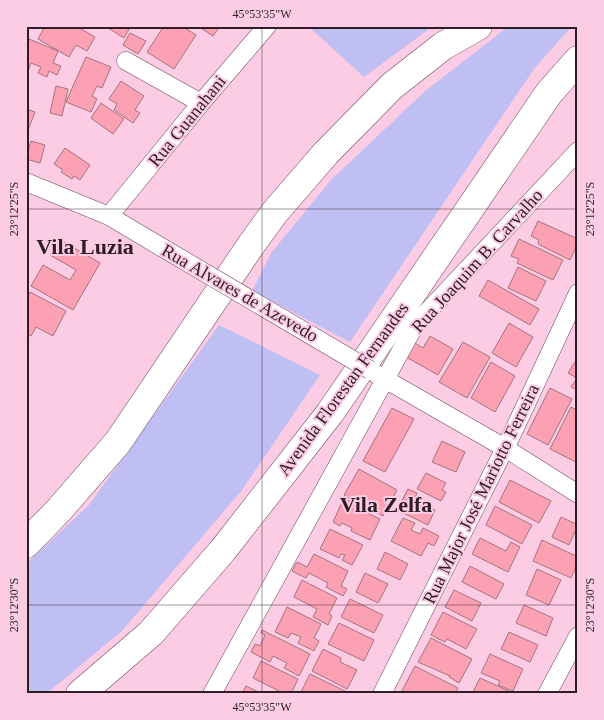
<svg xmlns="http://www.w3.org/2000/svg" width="604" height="720" viewBox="0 0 604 720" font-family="'Times New Roman',serif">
<rect width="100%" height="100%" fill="#fbcce4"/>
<g fill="#c0bff4">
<path d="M 308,26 L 433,26 L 364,77 Z"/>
<path d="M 509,26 L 572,26 L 534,69 L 350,342 L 252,291 L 271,253 L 331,180 L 424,92 Z"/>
<path d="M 219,325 L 320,375 L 242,490 L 122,631 L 46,694 L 26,694 L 26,564 L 89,505 Z"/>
</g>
<g fill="#fca1b4" stroke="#a4747e">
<path d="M 45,26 L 76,26 L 95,37 L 87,51 L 76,45 L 69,57 L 38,39 Z"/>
<path d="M 105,26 L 131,26 L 124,38 Z"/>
<path d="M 164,26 L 182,26 L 196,35 L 174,69 L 147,52 Z"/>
<path d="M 198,26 L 220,26 L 213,36 Z"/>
<path d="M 130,33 L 146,41 L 138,54 L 123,45 Z"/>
<path d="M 29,39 L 58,51 L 53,63 L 61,66 L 57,75 L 49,71 L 47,77 L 38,73 L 41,67 L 31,63 L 28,71 L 26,70 L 26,44 Z"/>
<path d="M 86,57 L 111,67 L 102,88 L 97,86 L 92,96 L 97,99 L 91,112 L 66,102 Z"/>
<path d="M 121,81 L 144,96 L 135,110 L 140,113 L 133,123 L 114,110 L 117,104 L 109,99 Z"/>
<path d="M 56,86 L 68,89 L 62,116 L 50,113 Z"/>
<path d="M 101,103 L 124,119 L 113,134 L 91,118 Z"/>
<path d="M 26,109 L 35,112 L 27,133 L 26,133 Z"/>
<path d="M 31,141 L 45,145 L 40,163 L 26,159 Z"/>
<path d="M 65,148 L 90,165 L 80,180 L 74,176 L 72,179 L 61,172 L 63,170 L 54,164 Z"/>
<path d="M 538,221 L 578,239 L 578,243 L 570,260 L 538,244 L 539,240 L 531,236 Z"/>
<path d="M 59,239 L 100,263 L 73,310 L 31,286 L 43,265 L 70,280 L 76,270 L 50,255 Z"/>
<path d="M 519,239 L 563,260 L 553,280 L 517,263 L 519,259 L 511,256 Z"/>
<path d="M 518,267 L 546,281 L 536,301 L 508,288 Z"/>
<path d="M 488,280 L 539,309 L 530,325 L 479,296 Z"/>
<path d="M 30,292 L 66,311 L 53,336 L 36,327 L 31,336 L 26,333 L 26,299 Z"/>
<path d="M 509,323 L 533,337 L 516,367 L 492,353 Z"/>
<path d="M 430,336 L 453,349 L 438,375 L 406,357 L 415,343 L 423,348 Z"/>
<path d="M 463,342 L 490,357 L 467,398 L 439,382 Z"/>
<path d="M 491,362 L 515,376 L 495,412 L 471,398 Z"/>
<path d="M 575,362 L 578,363 L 578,390 L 571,387 L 577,378 L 568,373 Z"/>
<path d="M 550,388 L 572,399 L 548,445 L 527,434 Z"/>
<path d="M 571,407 L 578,411 L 578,463 L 550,449 Z"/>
<path d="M 392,408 L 414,419 L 385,472 L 363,461 Z"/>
<path d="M 442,441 L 465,452 L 456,472 L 432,462 Z"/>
<path d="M 359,469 L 397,490 L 383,516 L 344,495 Z"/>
<path d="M 426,473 L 446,483 L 442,490 L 446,492 L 441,501 L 417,489 Z"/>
<path d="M 510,480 L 551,501 L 539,523 L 499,502 Z"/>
<path d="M 408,489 L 417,493 L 414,500 L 435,510 L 428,525 L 397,510 Z"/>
<path d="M 344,498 L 356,504 L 355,507 L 380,519 L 370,540 L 351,531 L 352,528 L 342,523 L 340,526 L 333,522 Z"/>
<path d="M 495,506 L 532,525 L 522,544 L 486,525 Z"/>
<path d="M 561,517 L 578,525 L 569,545 L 552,537 Z"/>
<path d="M 403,518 L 415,523 L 411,530 L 420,534 L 423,528 L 439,536 L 434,546 L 428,543 L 421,556 L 391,541 Z"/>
<path d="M 330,529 L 363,545 L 352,565 L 342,560 L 345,555 L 341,554 L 339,558 L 320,549 Z"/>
<path d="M 480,538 L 506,551 L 511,542 L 520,547 L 508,572 L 472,554 Z"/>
<path d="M 542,540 L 578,557 L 578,563 L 571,578 L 533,561 Z"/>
<path d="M 385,552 L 408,564 L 400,580 L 377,569 Z"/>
<path d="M 314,554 L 348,571 L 341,586 L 347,589 L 343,596 L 326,587 L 328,583 L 309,573 L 306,578 L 292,571 L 297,562 L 307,567 Z"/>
<path d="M 470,566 L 504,584 L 496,599 L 462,582 Z"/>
<path d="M 537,569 L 561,580 L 549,605 L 526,595 Z"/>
<path d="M 365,573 L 388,584 L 378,603 L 356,592 Z"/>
<path d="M 302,580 L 337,598 L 329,614 L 332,616 L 328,625 L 313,617 L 317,609 L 294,597 Z"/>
<path d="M 454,590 L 481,603 L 472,621 L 445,607 Z"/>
<path d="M 350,599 L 383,615 L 374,633 L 341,617 Z"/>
<path d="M 524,605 L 553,618 L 546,636 L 516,623 Z"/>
<path d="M 287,607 L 321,624 L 314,638 L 319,641 L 314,651 L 298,643 L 301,637 L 291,633 L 288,638 L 275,632 Z"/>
<path d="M 443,612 L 477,629 L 466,649 L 447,639 L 445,642 L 431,635 Z"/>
<path d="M 339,623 L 374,640 L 364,661 L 328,644 Z"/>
<path d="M 262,630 L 310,654 L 299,676 L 284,668 L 287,663 L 273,656 L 270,662 L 251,652 L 255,644 L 260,646 L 265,635 L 261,633 Z"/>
<path d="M 509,632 L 538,645 L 530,662 L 501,649 Z"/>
<path d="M 431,638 L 472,659 L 459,683 L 449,677 L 450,676 L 418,662 Z"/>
<path d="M 323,649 L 341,658 L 340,662 L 357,670 L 347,689 L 312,671 Z"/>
<path d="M 490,654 L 523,669 L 513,691 L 498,685 L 500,681 L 481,673 Z"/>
<path d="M 261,661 L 298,679 L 291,694 L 285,694 L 253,678 Z"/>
<path d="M 415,666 L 458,688 L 455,694 L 409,694 L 402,691 Z"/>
<path d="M 310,674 L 349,693 L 349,694 L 300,694 Z"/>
<path d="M 480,678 L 511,692 L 510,694 L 472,694 Z"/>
<path d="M 246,686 L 263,694 L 242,694 Z"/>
</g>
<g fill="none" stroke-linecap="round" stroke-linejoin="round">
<defs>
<g id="street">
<path d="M 126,61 L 201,103"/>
<path d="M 26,182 L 109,216 L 168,251"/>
<path d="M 109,216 L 201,103 L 267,26"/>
<path d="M 376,374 L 505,448 L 578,494"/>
<path d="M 212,694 L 415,325 L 578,151"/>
<path d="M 382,694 L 513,432 L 578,293"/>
<path d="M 547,694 L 578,636"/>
</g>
<g id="highway">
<path d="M 26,544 L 59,510 L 118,442 L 251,245 L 275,212 L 326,153 L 392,86 L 443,46 L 478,26"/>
<path d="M 80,694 L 151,633 L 223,550 L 330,413 L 549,93 L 578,60"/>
</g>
</defs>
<use href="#street" stroke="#6e475c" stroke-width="19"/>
<use href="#highway" stroke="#6e475c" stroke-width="29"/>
<use href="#street" stroke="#fff" stroke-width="18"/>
<use href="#highway" stroke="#fff" stroke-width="28"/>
<defs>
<path id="street-bridge" d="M 168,251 L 370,370"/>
</defs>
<use href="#street-bridge" stroke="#6e475c" stroke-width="19" stroke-linecap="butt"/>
<use href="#street-bridge" stroke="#fff" stroke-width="18"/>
</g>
<path fill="none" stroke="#2e1d26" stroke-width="1" stroke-opacity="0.45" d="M 262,26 L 262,694M 26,209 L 578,209M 26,605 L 578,605"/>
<g text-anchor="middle" stroke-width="4" stroke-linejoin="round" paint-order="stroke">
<g font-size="18" fill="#2e1d26" stroke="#fbcce4">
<text transform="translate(187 121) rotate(-51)" y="6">Rua Guanahani</text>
<text transform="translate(477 261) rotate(-48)" y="6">Rua Joaquim B. Carvalho</text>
<text transform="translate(240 293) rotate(30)" y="6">Rua Alvares de Azevedo</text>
<text transform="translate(343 389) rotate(-54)" y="6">Avenida Florestan Fernandes</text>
<text transform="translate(481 494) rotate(-64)" y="6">Rua Major José Mariotto Ferreira</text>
</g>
<g font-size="22" font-weight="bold" fill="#2e1d26" stroke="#fbcce4">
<text x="85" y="254">Vila Luzia</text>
<text x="386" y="512">Vila Zelfa</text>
</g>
</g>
<rect width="604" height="720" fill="none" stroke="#fbcce4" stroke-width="55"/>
<rect x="28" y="28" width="548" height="664" fill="none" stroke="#2e1d26" stroke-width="2"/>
<g font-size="12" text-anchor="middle" fill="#2e1d26">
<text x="262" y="18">45°53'35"W</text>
<text transform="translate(14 209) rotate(-90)" y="4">23°12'25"S</text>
<text transform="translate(590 209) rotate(-90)" y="4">23°12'25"S</text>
<text transform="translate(14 605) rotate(-90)" y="4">23°12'30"S</text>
<text transform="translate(590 605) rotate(-90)" y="4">23°12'30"S</text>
<text x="262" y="711">45°53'35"W</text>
</g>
</svg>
